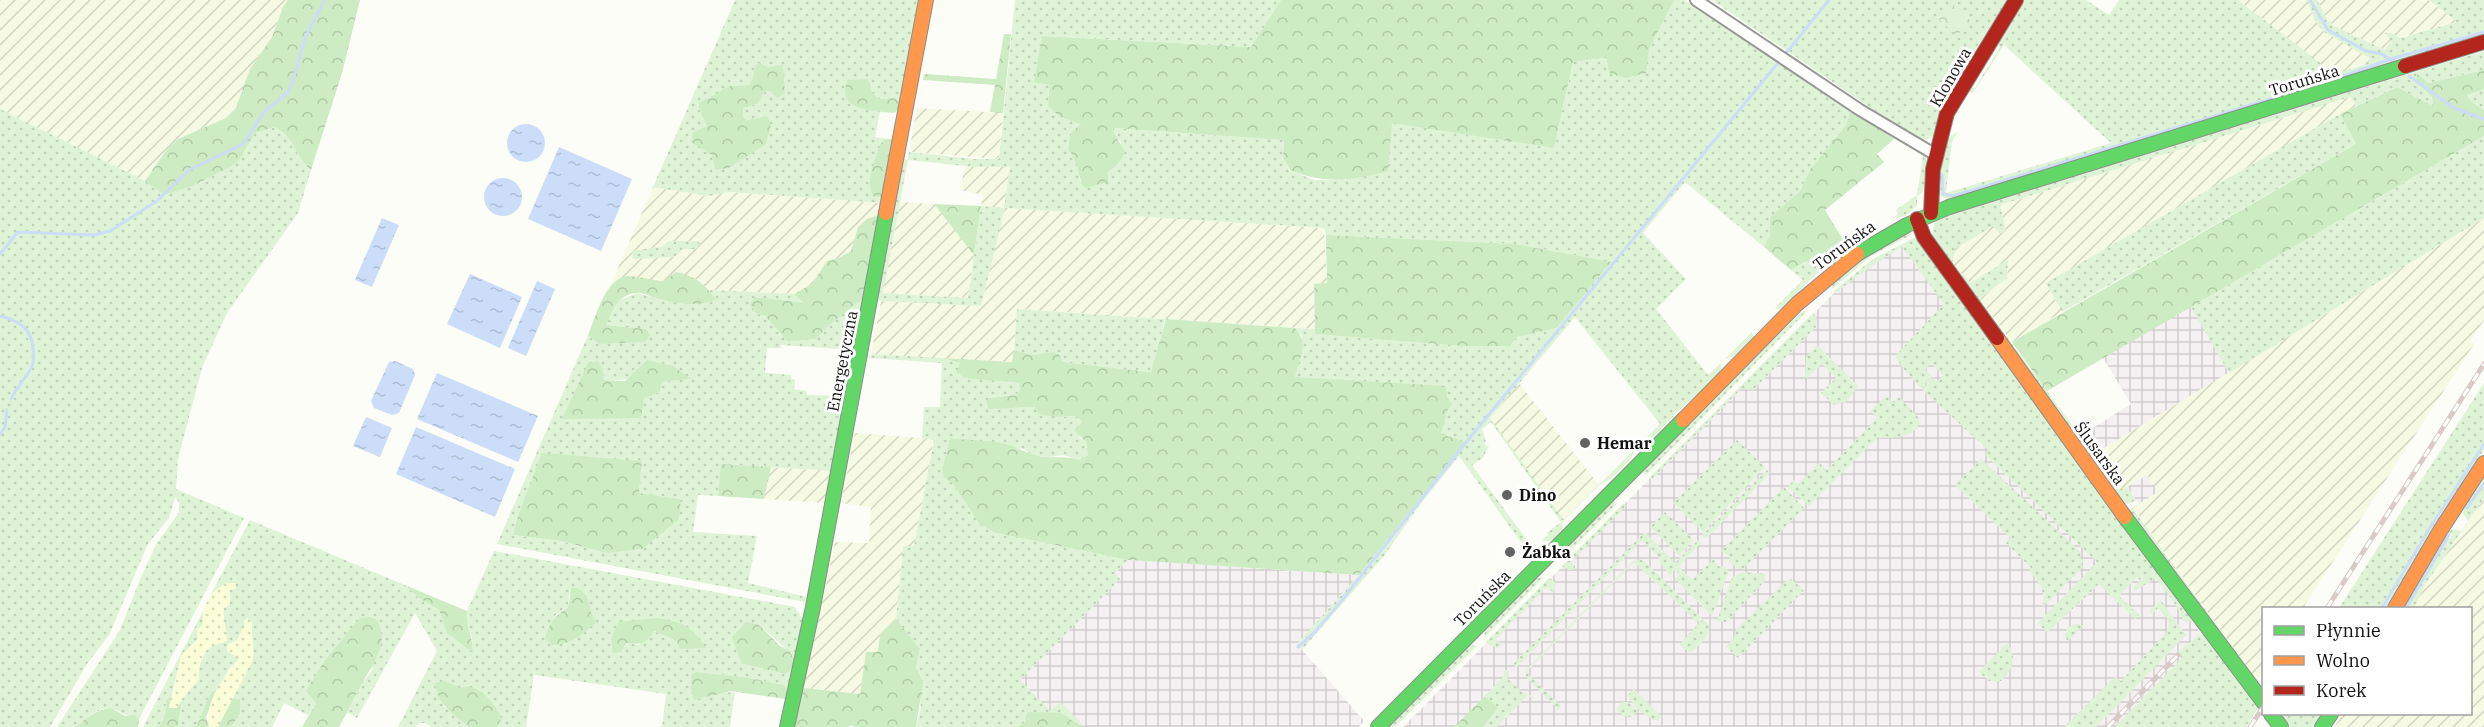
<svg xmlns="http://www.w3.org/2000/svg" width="2484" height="727" viewBox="0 0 2484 727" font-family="'IBM Plex Serif',serif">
<defs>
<pattern id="industrial-grid" width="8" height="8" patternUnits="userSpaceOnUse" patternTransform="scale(1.5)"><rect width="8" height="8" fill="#f5f0f2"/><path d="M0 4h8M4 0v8" fill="none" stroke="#d1cdce"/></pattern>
<pattern id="farmland-furrows" width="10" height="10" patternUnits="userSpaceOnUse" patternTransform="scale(1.5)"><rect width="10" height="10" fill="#f6fae3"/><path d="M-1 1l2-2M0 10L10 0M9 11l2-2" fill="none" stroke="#d2d5c2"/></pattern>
<pattern id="grass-dots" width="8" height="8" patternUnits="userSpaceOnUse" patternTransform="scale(1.5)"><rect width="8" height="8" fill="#dff4d6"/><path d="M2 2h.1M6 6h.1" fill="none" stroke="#bed0b7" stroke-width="1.8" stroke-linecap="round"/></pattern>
<pattern id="forest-crowns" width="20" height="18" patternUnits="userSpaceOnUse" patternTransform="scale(1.5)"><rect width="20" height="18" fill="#cdecc3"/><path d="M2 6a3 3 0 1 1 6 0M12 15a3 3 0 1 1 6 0" fill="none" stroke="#afc9a6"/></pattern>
<pattern id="sand-dots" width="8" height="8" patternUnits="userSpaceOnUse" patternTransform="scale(1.5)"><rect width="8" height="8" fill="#fbfdd8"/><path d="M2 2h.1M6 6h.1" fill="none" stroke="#d6d8b8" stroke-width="1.8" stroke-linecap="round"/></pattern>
<pattern id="park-crowns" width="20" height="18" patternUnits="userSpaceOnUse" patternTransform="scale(1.5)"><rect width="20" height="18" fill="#dff4d6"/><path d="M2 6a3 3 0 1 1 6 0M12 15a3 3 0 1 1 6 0" fill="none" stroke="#bed0b7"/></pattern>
<pattern id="water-ripples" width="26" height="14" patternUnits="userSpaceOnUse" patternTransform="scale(1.5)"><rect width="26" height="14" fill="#cbddf8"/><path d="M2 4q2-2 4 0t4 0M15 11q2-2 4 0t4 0" fill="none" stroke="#adbdd4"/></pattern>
</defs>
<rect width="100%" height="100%" fill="#fcfdf7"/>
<g fill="url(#industrial-grid)">
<path d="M 1912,239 L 2247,697 L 2227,727 L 1403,727 L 1834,293 L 1870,264 Z"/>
<path d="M 2191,306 L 2229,373 L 2097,452 L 2090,442 L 2086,444 L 2080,436 L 2131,404 L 2103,358 Z"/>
<path d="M 2147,475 L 2158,492 L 2139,504 L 2127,487 Z"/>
<path d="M 1128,560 L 1359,575 L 1297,644 L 1364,721 L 1359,727 L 965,727 Z"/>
</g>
<g fill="url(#farmland-furrows)">
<path d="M 0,0 L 288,0 L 283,7 L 272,37 L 250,69 L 235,110 L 226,118 L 178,139 L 167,149 L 145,181 L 0,109 Z"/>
<path d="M 2238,0 L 2306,0 L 2312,15 L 2329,35 L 2369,57 L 2371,61 L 2339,74 L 2332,73 Z"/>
<path d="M 2317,0 L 2429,0 L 2457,22 L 2399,38 L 2385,34 L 2392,41 L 2385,50 L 2334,26 L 2328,20 Z"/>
<path d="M 2350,97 L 2356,106 L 2047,283 L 2062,312 L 2012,342 L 1979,299 L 2007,278 L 2008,260 L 1970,283 L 1952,263 L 1955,248 L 1993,225 L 2000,234 L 2000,205 Z"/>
<path d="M 917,108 L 1003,113 L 999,159 L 909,152 Z"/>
<path d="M 965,166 L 1010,167 L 1005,208 L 1324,228 L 1327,283 L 1314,284 L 1315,329 L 1017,309 L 1013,362 L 871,354 L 881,301 L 981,306 L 1004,208 L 981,206 L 983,195 L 960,190 Z"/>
<path d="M 653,187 L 708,196 L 729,192 L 883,203 L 881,214 L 858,227 L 851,251 L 841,257 L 827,261 L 812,284 L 794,294 L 709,290 L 690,275 L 664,281 L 647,280 L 607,293 Z"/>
<path d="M 900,202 L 934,204 L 974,255 L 968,298 L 883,293 Z"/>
<path d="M 2484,218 L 2484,320 L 2470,341 L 2474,344 L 2303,608 L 2264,608 L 2263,670 L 2257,681 L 2133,508 L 2158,492 L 2147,475 L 2120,491 L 2094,454 Z"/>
<path d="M 1519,383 L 1599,485 L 1563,521 L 1490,418 Z"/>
<path d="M 855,433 L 934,439 L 914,547 L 903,546 L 896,619 L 880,635 L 879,653 L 866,652 L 860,694 L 804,688 L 835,542 L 869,543 L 871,507 L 841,503 Z"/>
<path d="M 771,467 L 832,471 L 825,503 L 764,499 Z"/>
<path d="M 2484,498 L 2484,727 L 2334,727 L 2343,714 L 2470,714 L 2470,608 L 2414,608 L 2425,585 Z"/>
</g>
<g fill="url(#grass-dots)" fill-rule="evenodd">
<path d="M 735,0 L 918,0 L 900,108 L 895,98 L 879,99 L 872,92 L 870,82 L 862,109 L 880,111 L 875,137 L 890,139 L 883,141 L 886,197 L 883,203 L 729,192 L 708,196 L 653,187 ZM 755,66 L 768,67 L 770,91 L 765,92 L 757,104 L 743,108 L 743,117 L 747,120 L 767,116 L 745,157 L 729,168 L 712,155 L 693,132 L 707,126 L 730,86 L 749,85 L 752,81 Z"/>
<path d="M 1015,0 L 1281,0 L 1252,47 L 1042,36 L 1050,85 L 1081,124 L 1076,158 L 1080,181 L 1108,172 L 1118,164 L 1121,142 L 1115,137 L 1112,128 L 1284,140 L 1283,158 L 1290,171 L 1315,180 L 1346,180 L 1392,122 L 1554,148 L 1573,62 L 1649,49 L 1674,0 L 1684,0 L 1689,3 L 1851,110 L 1846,125 L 1811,168 L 1800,191 L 1770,217 L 1770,234 L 1764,247 L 1685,182 L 1643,233 L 1686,279 L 1656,309 L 1708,375 L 1721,363 L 1721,371 L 1704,389 L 1677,412 L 1654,437 L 1642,442 L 1660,424 L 1575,317 L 1490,418 L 1564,520 L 1562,523 L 1563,528 C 1558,537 1553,543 1542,541 L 1548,535 L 1547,533 L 1561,522 L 1491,422 L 1482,429 L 1486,441 L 1484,442 L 1486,446 L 1489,445 L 1483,458 L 1472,465 L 1529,543 L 1532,552 L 1533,551 L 1533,559 L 1459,456 L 1419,506 L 1384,556 L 1302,650 L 1297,644 L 1359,575 L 1464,442 L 1440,435 L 1447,411 L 1344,381 L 1294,377 L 1302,336 L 1295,328 L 1315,329 L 1316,334 L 1461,346 L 1510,346 L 1517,337 L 1557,328 L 1610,262 L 1516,244 L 1326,235 L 1324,228 L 1005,208 L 981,306 L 881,301 L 876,297 L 903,159 L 908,160 L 909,152 L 975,159 L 999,159 ZM 908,160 L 974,167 L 1010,167 L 1004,208 L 981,206 L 968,298 L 883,293 Z"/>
<path d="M 1712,0 L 2008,0 C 1985,33 1962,69 1945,105 C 1940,114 1940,129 1933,136 C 1928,141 1921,140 1915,138 Z"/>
<path d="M 2021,0 L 2086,0 L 2109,15 L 2119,0 L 2238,0 L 2335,74 L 2363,65 L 2371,59 L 2324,32 L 2315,21 L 2306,0 L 2317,0 L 2328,20 L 2334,26 L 2385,50 L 2391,41 L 2385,33 L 2391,33 L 2400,38 L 2457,22 L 2429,0 L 2484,0 L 2484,37 L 1952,200 L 1941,197 L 1938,191 L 1944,141 L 1958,132 L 1952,141 L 1946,193 L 2111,143 L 2004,45 L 1973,93 L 1967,90 L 1968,87 L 1975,88 L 2000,47 L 1997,43 Z"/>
<path d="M 2484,51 L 2484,70 L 2429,83 L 2416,73 L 2417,83 L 2432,97 L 2433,106 L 2397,87 L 2356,106 L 2350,97 L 2000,205 L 2006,231 L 2000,234 L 1993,226 L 1955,249 L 1952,264 L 1961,276 L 1963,275 L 1970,283 L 2008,260 L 2007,278 L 1979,299 L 2086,444 L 2080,446 L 1932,236 L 1934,224 L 1940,217 Z"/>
<path d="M 2484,89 L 2484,110 L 2472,102 L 2467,95 Z"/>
<path d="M 0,109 L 145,181 L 164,195 L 193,186 L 232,166 L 255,133 L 275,127 C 296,139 293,155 311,170 L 298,213 L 227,313 L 202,368 L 178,459 L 176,489 L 244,518 L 139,719 L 135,715 C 121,717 123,711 112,709 C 99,706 85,719 76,727 L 57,727 L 120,630 L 141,577 L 157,543 L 179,512 L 179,503 L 175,497 L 169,518 L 148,544 L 109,635 L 87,664 L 50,727 L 0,727 Z"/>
<path d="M 2340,114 L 2356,144 L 2062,312 L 2046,283 Z"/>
<path d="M 1865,119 L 1922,153 C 1933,164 1928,179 1923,192 L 1917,196 L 1917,206 L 1905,216 L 1893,218 L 1898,214 L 1896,210 L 1917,195 L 1923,156 Z"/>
<path d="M 2484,136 L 2484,218 L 2229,373 L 2191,307 Z"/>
<path d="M 1867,230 L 1868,237 L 1814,276 L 1781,310 L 1775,308 L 1803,280 L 1791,270 L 1808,261 L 1825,259 L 1839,252 Z"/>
<path d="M 1907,233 L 1913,234 L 1871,256 L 1832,289 L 1833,281 L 1868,253 Z"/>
<path d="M 1916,237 L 2192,616 L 2192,622 L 2184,621 L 2175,604 L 2156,578 L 2135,591 L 2133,588 L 2140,580 L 2137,577 L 2119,596 L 2139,615 L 2135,619 L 2099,584 L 2047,633 L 2038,623 L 2097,562 L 1985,455 L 1988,450 L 1922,389 L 1933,378 L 1937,382 L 1943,375 L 1931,363 L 1925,370 L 1932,377 L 1921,388 L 1902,367 L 1895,356 L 1944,304 L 1902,247 L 1876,263 L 1835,293 L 1834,291 L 1873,259 Z"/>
<path d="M 669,241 L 698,241 L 700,244 L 696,249 L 682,249 L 674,257 L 633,259 L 632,253 L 635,250 L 661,247 Z"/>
<path d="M 709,290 L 794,294 L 805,304 L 756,297 L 755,313 L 765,316 L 788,342 L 816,339 L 829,325 L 864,298 L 854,350 L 781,345 L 781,348 L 767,348 L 765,373 L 791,375 L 791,378 L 795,380 L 794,389 L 806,391 L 807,395 L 846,396 L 832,471 L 722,464 L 718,496 L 698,495 L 693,532 L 757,536 L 748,583 L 807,597 L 805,602 L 497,544 L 588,335 L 599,344 L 645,329 L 607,325 L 610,313 L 620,300 L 637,293 L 670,302 L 715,300 ZM 603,369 L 604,380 L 690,379 L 662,382 L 660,392 L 562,419 ZM 642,461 L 639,493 L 681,499 L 606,553 L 561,541 L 513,535 Z"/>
<path d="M 1017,309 L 1165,319 L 1152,372 L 1070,363 L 1062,361 L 1052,353 L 1034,355 L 1014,350 Z"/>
<path d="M 1808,310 L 1646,475 L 1642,471 L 1801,312 Z"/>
<path d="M 1813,313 L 1817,319 L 1816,327 L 1753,390 L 1741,389 L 1651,480 L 1649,478 Z"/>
<path d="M 1752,332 L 1754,337 L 1734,356 L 1725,359 Z"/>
<path d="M 1817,345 L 1858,386 L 1846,402 L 1834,405 L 1821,393 L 1836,378 L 1822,364 L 1807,378 L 1805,377 L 1806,357 Z"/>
<path d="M 871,354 L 943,358 L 961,363 L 960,368 L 1003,382 L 1019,383 L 1020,389 L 1016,395 L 989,398 L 986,402 L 1008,408 L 1035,407 L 1056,417 L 1076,416 L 1084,422 L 1079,437 L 1086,442 L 1088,455 L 1080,461 L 1064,455 L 1049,457 L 1035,456 L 1023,449 L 950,438 L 942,469 L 944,477 L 953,484 L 980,525 L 996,533 L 1128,560 L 1115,573 L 1120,579 L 1020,680 L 1050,711 L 1060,702 L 1085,727 L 1069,720 L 1028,712 L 1026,721 L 1019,727 L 916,727 L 921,708 L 916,668 L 920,650 L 896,619 L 903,546 L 914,546 L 934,440 L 922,438 L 924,407 L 940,407 L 942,363 L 870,358 Z"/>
<path d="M 2484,383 L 2484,450 L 2434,527 L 2387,608 L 2339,608 Z"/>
<path d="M 1886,396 L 1894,403 L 1899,397 L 1919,418 L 1920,423 C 1911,440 1894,437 1877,438 L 1809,506 L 1789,488 L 1789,485 L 1794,480 L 1798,484 L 1819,463 L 1827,470 L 1877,418 L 1870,411 Z"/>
<path d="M 1737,440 L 1765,467 L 1703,532 L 1673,503 Z"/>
<path d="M 1636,448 C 1632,461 1611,481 1599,485 Z"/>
<path d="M 2096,450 L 2097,452 L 2094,454 L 2119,490 L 2127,487 L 2136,500 L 2129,504 L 2122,504 L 2087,456 Z"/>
<path d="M 1981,459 L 2082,553 L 2079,557 L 2084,561 L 2081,564 L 2083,567 L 2043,607 C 2046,592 2039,581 2029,571 L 2031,568 L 2006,543 L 2010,538 L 1955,485 Z"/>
<path d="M 1767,470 L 1770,473 L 1706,539 L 1702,535 Z"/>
<path d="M 2484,476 L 2484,498 L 2425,585 L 2414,608 L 2403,608 L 2446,536 L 2450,539 L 2452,535 L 2448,532 L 2453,529 L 2461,531 L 2468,521 L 2463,514 L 2464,507 Z"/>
<path d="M 1784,487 L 1804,508 L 1743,569 L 1738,569 L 1728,560 L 1730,557 L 1721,551 Z"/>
<path d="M 1613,500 L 1617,504 L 1559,562 L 1561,553 Z"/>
<path d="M 1624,503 L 1626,506 L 1572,561 L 1575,566 L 1575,569 L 1569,570 L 1562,566 Z"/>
<path d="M 2138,504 L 2133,509 L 2257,681 L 2129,513 L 2131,508 Z"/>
<path d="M 1665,512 L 1694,540 L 1679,556 L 1650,527 Z"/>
<path d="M 250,520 L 407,586 L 417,597 L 439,610 C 447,632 446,641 473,641 L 466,621 L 467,611 L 494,551 L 795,607 L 804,621 L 794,661 C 788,647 771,636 759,625 L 742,662 L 742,664 L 784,674 L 791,670 L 787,689 L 784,685 L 745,677 L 697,672 L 694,700 L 720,693 L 735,692 L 730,727 L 662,727 L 666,694 L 534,675 L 526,727 L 497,727 L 502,718 L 443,705 L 468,727 L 431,727 L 425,723 L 419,723 L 415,727 L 398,727 L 437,651 L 415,613 L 357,718 L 347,712 L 364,681 L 374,667 L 316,703 L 308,715 L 284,703 L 272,727 L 231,727 L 240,714 L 240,699 L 232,698 L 254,654 L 251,644 L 252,623 L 244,626 L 237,641 L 239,659 L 230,668 L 217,690 L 212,691 C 205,701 203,715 196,727 L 178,727 L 182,699 L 195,683 L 199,665 L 206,651 L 211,646 L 227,641 L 223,612 L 224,608 L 230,604 L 227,583 L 218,588 L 210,596 ZM 569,595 L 592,617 L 554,616 L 568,607 ZM 659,618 L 697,650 L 668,636 L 653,631 L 639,645 L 626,643 Z"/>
<path d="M 1645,532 L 1675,563 L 1698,540 L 1701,543 L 1679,566 L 1682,570 L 1679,574 L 1675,570 L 1670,575 L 1660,563 L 1658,556 L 1642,540 L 1516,668 L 1513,664 Z"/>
<path d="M 1715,558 L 1715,562 L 1720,567 L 1723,566 L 1729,571 L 1712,616 L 1675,579 L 1683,571 L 1692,580 Z"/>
<path d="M 1640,559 L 1645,562 L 1702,618 L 1697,622 L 1634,562 L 1526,672 L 1561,706 L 1558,709 L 1527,678 L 1525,671 L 1632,562 Z"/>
<path d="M 1741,572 L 1765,574 L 1765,581 L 1726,622 L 1717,621 L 1733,575 L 1735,577 Z"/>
<path d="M 1544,577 L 1484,638 L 1485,630 L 1535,579 Z"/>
<path d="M 1549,578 L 1556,583 L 1554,593 L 1547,587 L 1496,639 L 1502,645 L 1497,648 L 1491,646 L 1486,642 Z"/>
<path d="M 1791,579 L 1804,590 L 1738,658 L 1726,646 L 1734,638 L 1736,630 L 1786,581 Z"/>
<path d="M 2154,591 L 2186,635 L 2096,727 L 2064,727 L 2115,677 L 2121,681 L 2166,633 L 2170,621 L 2158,608 L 2152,614 L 2149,610 L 2161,601 Z"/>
<path d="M 204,609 L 203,625 L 198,639 L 181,656 L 172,695 L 166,700 L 165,716 L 159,727 L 143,727 Z"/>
<path d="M 1703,619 L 1710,627 L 1705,639 L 1691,653 L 1679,645 Z"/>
<path d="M 2078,624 L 2084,626 L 2068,641 C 2061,633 2068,625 2078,624 Z"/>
<path d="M 2199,635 L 2205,635 L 2260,705 L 2246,727 L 2115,727 L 2182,658 L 2177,653 Z"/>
<path d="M 2007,643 C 2018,657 2012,670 2001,681 L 1989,681 L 1979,672 Z"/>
<path d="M 1469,645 L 1477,646 L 1395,727 L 1388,727 Z"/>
<path d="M 1505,669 L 1510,674 L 1507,678 L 1523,693 L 1533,696 L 1533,700 L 1528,695 L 1497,727 L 1483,727 L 1498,708 L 1485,696 L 1505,675 L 1503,671 Z"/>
<path d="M 1634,689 L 1662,717 L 1658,721 C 1646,718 1632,706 1628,695 Z"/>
<path d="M 1623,702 L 1628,702 L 1638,712 L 1631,717 L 1623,716 L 1616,709 Z"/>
<path d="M 2276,714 L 2322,714 L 2312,727 L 2288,727 Z"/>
</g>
<g fill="url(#forest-crowns)">
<path d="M 288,0 L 360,0 L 342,73 L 311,170 C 294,156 295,138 275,127 L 255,133 L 239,160 L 232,166 L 193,186 L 164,195 L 145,181 L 167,149 L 178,139 L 226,118 L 235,110 L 250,69 L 272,37 L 283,7 Z"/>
<path d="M 1281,0 L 1674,0 L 1649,49 L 1646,73 L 1626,78 L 1610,74 L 1606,57 L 1573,62 L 1554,148 L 1392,123 L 1388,171 C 1351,181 1327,184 1291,171 L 1283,158 L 1284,140 L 1113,128 C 1114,137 1121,143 1125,152 L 1118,164 L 1108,172 L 1108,182 L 1085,188 C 1076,175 1080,162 1068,150 L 1071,133 L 1081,124 L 1060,117 L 1048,106 L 1050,85 L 1034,82 L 1042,36 L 1251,47 Z"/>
<path d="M 1004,34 L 1011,34 L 1003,113 L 990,112 L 995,85 L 923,80 L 924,74 L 996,79 Z"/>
<path d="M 759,63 L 768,67 L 783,65 L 785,93 L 777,98 L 770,91 L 765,92 L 757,104 L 743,108 L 743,117 L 747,120 L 767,116 L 771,125 L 766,144 L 729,168 L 715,170 L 712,155 L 691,142 L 693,132 L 707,126 L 699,108 L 699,103 L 730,86 L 749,85 L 752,81 L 755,66 Z"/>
<path d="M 2484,70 L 2484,89 L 2467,95 L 2472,102 L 2484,110 L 2484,136 L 2059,384 L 2047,391 L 2012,342 L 2356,144 L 2340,114 L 2397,87 L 2433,106 L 2432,97 L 2417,83 L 2416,73 L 2429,83 Z"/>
<path d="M 867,79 L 870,82 L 872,92 L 879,99 L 895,98 L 900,102 L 900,108 L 894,113 C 874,111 834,111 848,80 Z"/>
<path d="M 1851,110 L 1894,139 L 1877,154 L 1884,162 L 1825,210 L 1846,245 C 1833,259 1826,257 1809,261 C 1803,262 1797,267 1791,270 L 1764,247 L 1770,234 L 1770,217 L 1800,191 L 1811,168 L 1846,125 Z"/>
<path d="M 889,139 L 897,140 L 886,197 L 874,197 C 864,182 875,161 880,145 L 883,141 Z"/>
<path d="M 934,204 L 981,206 L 974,255 Z"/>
<path d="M 881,214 L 864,298 L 829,325 L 816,339 L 788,342 L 765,316 L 755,313 L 750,304 L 755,297 L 804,303 L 794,294 L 812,284 L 827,261 L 841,257 L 851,251 L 858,227 L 867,219 Z"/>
<path d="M 1326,235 L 1516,244 L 1611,262 L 1557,328 L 1517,337 L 1510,346 L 1461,346 L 1315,334 L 1314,284 L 1327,283 Z"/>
<path d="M 676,272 C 694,275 706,285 716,300 C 696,307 675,304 656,298 C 650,297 643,292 637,293 C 620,293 611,310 607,325 L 646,329 L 650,336 L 644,342 L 599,344 L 588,335 C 596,317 604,281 626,276 C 633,275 655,281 664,281 Z"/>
<path d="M 1166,319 L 1295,328 C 1310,345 1299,358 1295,377 L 1446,386 L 1447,397 L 1452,404 L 1447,411 L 1441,434 L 1465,442 L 1359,575 L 1128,560 L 996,533 L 980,525 L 953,484 L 944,477 L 942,469 L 950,438 C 967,440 985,440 1002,443 C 1014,446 1026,453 1038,456 C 1053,459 1062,455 1080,460 L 1088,455 L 1086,442 L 1074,430 L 1083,422 L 1076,416 L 1056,417 L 1039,414 L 1035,407 L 989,409 L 986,402 L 989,398 L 1016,395 L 1020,389 L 1019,383 L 965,378 L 957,372 L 960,363 L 943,358 L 1012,362 L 1014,350 L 1034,355 L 1052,352 L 1059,354 L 1062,361 L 1070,363 L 1151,372 Z"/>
<path d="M 647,360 L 673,366 L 691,379 L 662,382 L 660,392 L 644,398 L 641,418 L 562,419 L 588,363 L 598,361 L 603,369 L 604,380 L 625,381 Z"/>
<path d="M 542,453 L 642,461 L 639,493 L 681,499 L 679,519 L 642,549 L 606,553 L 561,541 L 513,535 L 518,516 Z"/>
<path d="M 721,464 L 771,467 L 764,499 L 718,496 Z"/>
<path d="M 407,586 L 467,611 C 465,626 474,637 472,652 L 447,633 L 439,610 L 417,597 Z"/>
<path d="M 572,587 C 587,590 590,603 592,616 L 597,621 C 584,634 571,645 552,645 L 545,639 C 550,621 553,619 568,607 Z"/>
<path d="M 370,617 L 376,619 C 391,642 373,663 362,684 C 354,698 347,713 339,727 L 302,727 L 316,703 L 306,691 L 323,663 L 356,622 L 360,618 Z"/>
<path d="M 659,618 C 685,624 691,625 706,648 L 680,649 L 676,640 L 654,631 C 646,644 641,645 626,643 L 621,652 L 613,653 L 611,639 L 618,622 Z"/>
<path d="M 896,619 L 920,649 L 916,668 L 923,682 L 916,727 L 854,727 L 851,725 L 849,727 L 792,727 L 804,688 L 860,694 L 866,652 L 878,652 L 880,635 Z"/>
<path d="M 746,622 L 759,625 L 780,646 L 790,651 L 794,661 L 791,670 L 785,674 L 742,664 L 732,637 Z"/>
<path d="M 696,672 L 745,677 L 784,685 L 787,689 L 785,699 L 731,691 L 694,700 L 691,688 L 692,674 Z"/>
<path d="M 445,681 L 460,688 C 479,681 494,703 502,718 L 497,727 L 468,727 C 454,714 436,703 435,683 Z"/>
<path d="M 217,690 L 206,717 L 209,727 L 196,727 C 203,715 205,701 212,691 Z"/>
<path d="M 172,695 L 169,708 L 176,708 L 182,699 L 178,727 L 159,727 L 165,716 L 166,700 Z"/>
<path d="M 1485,696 L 1498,708 L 1483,727 L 1454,727 Z"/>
<path d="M 232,698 L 240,699 L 240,714 L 231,727 L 218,727 Z"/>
<path d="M 111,708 L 125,716 L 135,715 L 139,719 L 138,727 L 76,727 C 87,717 96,710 111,708 Z"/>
<path d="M 1028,712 L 1061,713 L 1082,727 L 1019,727 L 1026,721 L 1025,718 Z"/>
</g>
<g fill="url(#sand-dots)">
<path d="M 227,583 L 235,583 L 236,588 L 230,592 L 230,604 L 224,608 L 223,612 L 227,641 C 222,643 218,644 213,646 C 201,650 198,669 199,680 L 188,691 L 177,708 L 169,708 L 181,656 L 198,639 L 197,629 L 203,625 C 201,606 210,591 227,583 Z"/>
<path d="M 247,618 L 252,623 C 251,636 255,652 252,662 L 218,727 L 209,727 C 203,705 224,675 239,659 L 227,651 L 228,644 L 237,640 L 244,626 L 244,621 Z"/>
</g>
<path fill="url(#park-crowns)" d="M 1951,3 L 1971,21 L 1957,36 L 1937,18 Z"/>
<g fill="url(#water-ripples)">
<circle cx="526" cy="143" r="19"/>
<path d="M 559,147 L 632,179 L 601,251 L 528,219 Z"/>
<circle cx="503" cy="197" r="19"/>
<path d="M 382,218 L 399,225 L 372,287 L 355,280 Z"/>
<path d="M 470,274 L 522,297 L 500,348 L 447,324 Z"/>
<path d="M 537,281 L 555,289 L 526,356 L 508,348 Z"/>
<path d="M 395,361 L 413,369 L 415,375 L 399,413 L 392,415 L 374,408 L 371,401 L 389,362 Z"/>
<path d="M 437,373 L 538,416 L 518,462 L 417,419 Z"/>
<path d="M 366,417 L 392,428 L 380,457 L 353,446 Z"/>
<path d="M 416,427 L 515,469 L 495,517 L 396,474 Z"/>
</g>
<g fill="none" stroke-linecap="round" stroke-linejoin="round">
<g stroke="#cbddf8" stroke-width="3">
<path d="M 2310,0 L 2328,30 L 2366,51 L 2382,54 L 2394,62"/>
<path d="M 1787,52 L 1829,0"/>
<path d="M 2409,76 L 2454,108 L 2484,119"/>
<path d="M 1942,175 L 1943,194 L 1953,196 L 2332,80 L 2391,59 L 2484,32"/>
<path d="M 0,254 L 18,232 L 94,235 L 110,231 L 157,201 L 189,170 L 243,144 L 265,111 L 286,94 L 291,87 L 306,35 L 325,0"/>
<path d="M 0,316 C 19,321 32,328 33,349 C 33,353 34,359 33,363 C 31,372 16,388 11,399"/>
<path d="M 0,435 L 5,427 L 7,410"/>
<path d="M 2467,508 L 2484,483"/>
<path d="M 2382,608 L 2431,526 L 2484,444"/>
<path d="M 2406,608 L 2449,535"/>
<path d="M 1298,647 L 1313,634 L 1338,605 L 1472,435 L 1778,63"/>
</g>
<defs>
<path id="street" d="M 1696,0 L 1860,110 L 1936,155"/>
<g id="fast">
<path d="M 1857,254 L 1907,225 L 1949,207 L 2405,66"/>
<path d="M 2125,517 L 2264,703"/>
<path d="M 2271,714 L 2281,727"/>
<path d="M 787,727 L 813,607 L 886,213"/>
<path d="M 1378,727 L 1683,420"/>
<path d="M 2322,727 L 2331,714"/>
</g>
<g id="slow">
<path d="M 886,213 L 926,0"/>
<path d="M 1997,338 L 2125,517"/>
<path d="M 1683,420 L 1797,304 L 1857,254"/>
<path d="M 2395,608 L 2440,531 L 2484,463"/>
</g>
<g id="jam">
<path d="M 2405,66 L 2484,42"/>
<path d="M 1931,213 L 1933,169 L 1947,113 L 2016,0"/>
<path d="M 1917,219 L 1924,237 L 1997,338"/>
</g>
</defs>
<use href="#street" stroke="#979795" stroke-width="14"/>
<use href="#fast" stroke="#8d8e8b" stroke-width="16"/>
<use href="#slow" stroke="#8d8e8b" stroke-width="16"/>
<use href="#jam" stroke="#8d8e8b" stroke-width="16"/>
<use href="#street" stroke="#fffffe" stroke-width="10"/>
<use href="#fast" stroke="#63d668" stroke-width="14"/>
<use href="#slow" stroke="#ff974d" stroke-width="14"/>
<use href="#jam" stroke="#b3261e" stroke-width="14"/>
<defs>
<g id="rail">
<path d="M 2327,608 L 2484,364"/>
<path d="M 2108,727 L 2178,655"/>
<path d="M 2250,727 L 2264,706"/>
</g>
</defs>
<use href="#rail" stroke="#d9cac5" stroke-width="5"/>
<use href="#rail" stroke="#fff" stroke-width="3" stroke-dasharray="9" stroke-linecap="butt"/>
</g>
<g fill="#636462" stroke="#fff" stroke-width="2">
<circle cx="1585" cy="443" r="6"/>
<circle cx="1507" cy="495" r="6"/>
<circle cx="1510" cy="552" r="6"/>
</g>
<g text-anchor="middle" stroke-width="6" stroke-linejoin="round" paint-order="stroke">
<g font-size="16" fill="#111" stroke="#fff">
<text transform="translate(1950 77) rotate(-60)" y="6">Klonowa</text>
<text transform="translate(2304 80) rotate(-17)" y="6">Toruńska</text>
<text transform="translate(1844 245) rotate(-36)" y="6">Toruńska</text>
<text transform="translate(842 361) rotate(-79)" y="6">Energetyczna</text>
<text transform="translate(2100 453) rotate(54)" y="6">Ślusarska</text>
<text transform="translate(1482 598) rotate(-45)" y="6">Toruńska</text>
</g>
<g font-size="16" font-weight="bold" fill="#111" stroke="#fff" text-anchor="start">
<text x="1597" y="449">Hemar</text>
<text x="1519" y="501">Dino</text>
<text x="1522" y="558">Żabka</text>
</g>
</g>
<rect x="2262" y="607" width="210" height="108" fill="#ffffff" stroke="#a0a0a0" stroke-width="1.5"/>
<rect x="2274" y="626" width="30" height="9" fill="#63d668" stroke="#a0a0a0" stroke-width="1.5"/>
<text x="2316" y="637" font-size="18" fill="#111111">Płynnie</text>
<rect x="2274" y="656" width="30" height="9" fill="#ff974d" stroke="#a0a0a0" stroke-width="1.5"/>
<text x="2316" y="667" font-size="18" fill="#111111">Wolno</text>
<rect x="2274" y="686" width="30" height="9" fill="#b3261e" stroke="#a0a0a0" stroke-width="1.5"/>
<text x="2316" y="697" font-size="18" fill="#111111">Korek</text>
</svg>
